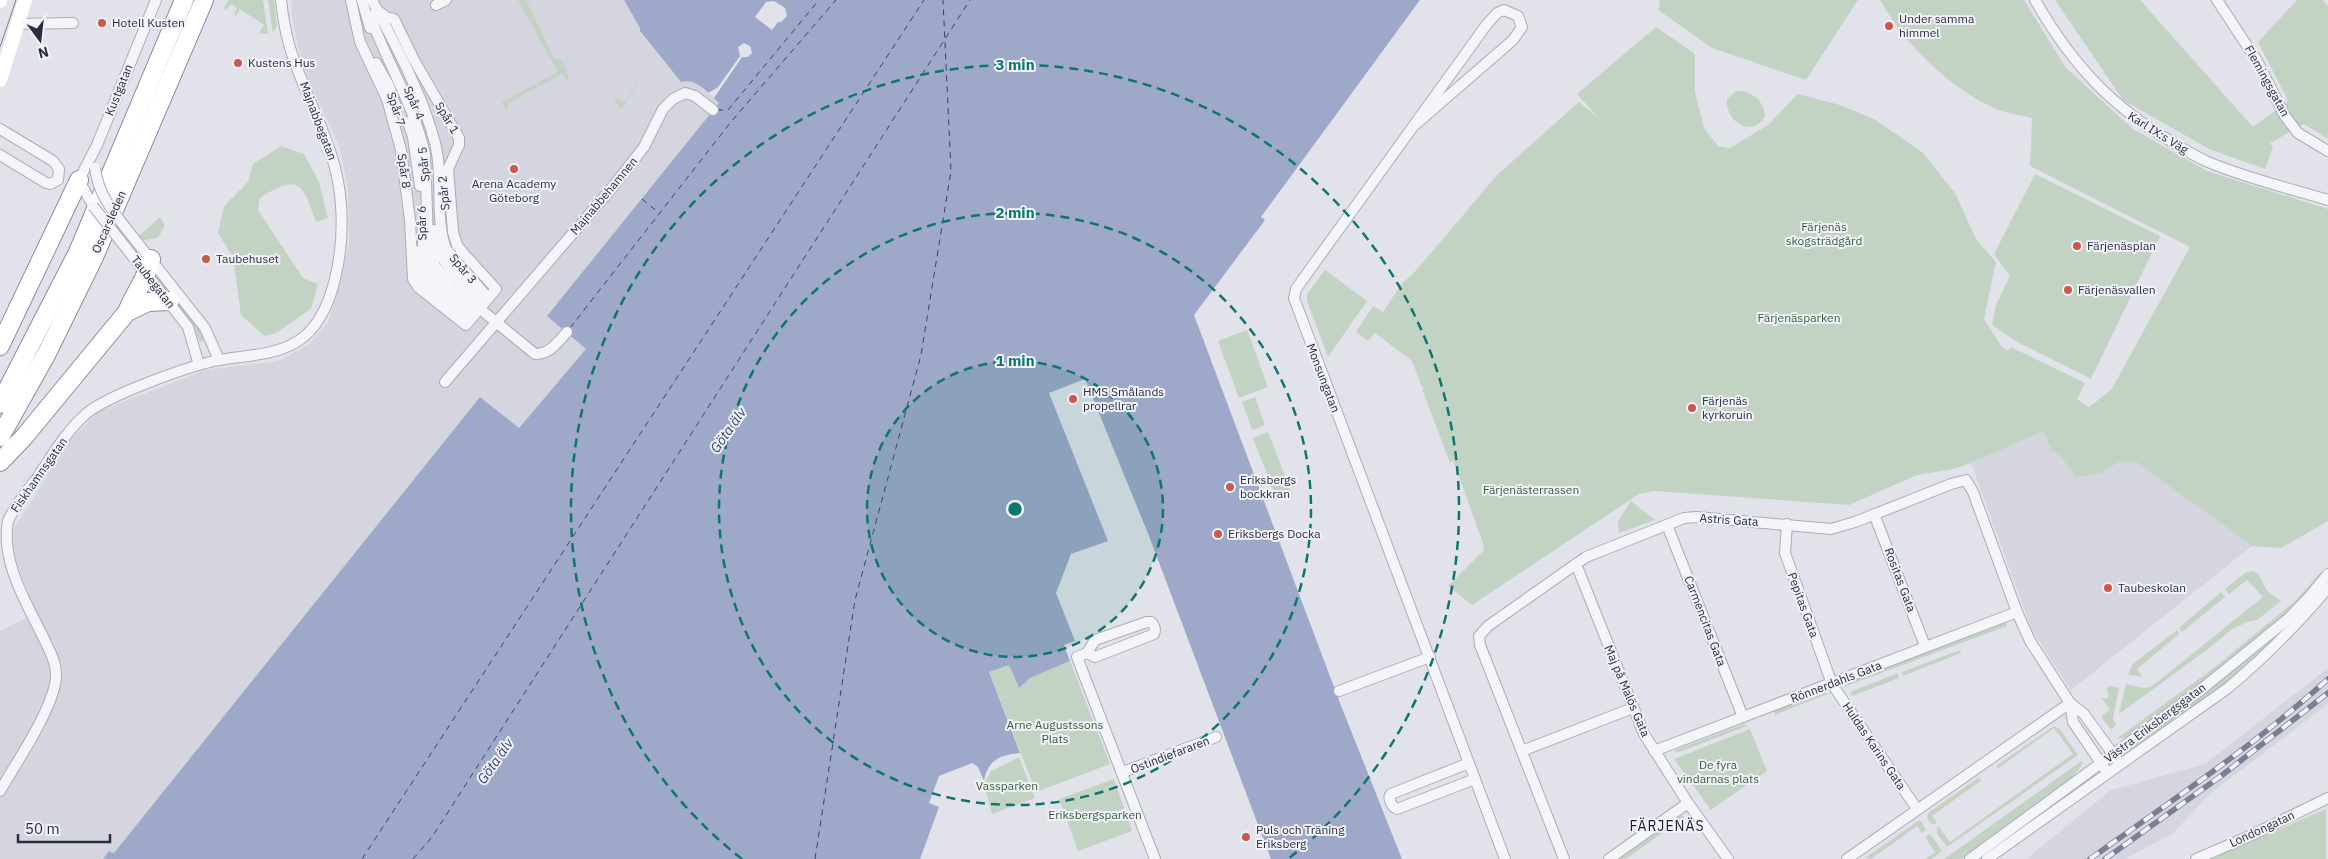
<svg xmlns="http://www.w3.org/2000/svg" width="2328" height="859" viewBox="0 0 2328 859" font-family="'IBM Plex Sans',sans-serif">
<rect width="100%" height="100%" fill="#e2e3ea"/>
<g fill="#d4d5de">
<path d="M 291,0 L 624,0 L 640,28 L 640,32 L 681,82 L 688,80 L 695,82 L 720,103 L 547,316 L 586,349 L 519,428 L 480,397 L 114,853 L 109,851 L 103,859 L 0,859 L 0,631 L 37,613 L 15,560 L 11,533 L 69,441 L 99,411 L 206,370 L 278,361 L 308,345 L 328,322 L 339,287 L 349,243 L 348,189 L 340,148 L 302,65 L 292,16 Z"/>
<path d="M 2045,431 L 2051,450 L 2061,457 L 2076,477 L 2101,473 L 2121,461 L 2136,462 L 2252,546 L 2071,690 L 2032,630 L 1971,463 Z"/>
<path d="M 2328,668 L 2328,704 L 2211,793 L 2172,834 L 2125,859 L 2026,859 L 2111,790 L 2205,764 Z"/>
</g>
<g fill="#c3d3c3">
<path d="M 228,0 L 263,0 L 268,34 L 259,33 L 264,25 L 240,9 L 236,16 L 234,14 L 237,8 L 232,4 L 225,10 L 224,8 Z"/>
<path d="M 268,0 L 274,0 L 277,26 L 273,33 Z"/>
<path d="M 518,0 L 526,0 L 554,58 L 562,60 L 569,77 L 567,82 L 563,74 L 540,86 L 538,82 L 558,72 Z"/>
<path d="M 1659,0 L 1858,0 L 1806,80 L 1712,48 L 1658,10 L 1660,3 Z"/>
<path d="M 1880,0 L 2024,0 L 2066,68 L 2133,129 L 2207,171 L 2328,209 L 2328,521 L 2281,548 L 2252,546 L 2136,462 L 2121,461 L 2101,473 L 2076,477 L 2061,457 L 2051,450 L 2044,431 L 1971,463 L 1954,469 L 1917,475 L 1849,505 L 1655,491 L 1639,494 L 1472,605 L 1448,586 L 1484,550 L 1483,543 L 1453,460 L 1450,463 L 1423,392 L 1423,386 L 1422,387 L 1412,361 L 1375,333 L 1368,341 L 1356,332 L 1373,306 L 1383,312 L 1402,283 L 1411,276 L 1448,233 L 1497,175 L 1579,102 L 1599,118 L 1577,94 L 1656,27 L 1695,54 L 1695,92 L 1704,128 L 1718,146 L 1730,148 L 1768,125 L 1798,94 L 1840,105 L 1874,119 L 1922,152 L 1955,193 L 1976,239 L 1996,262 L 1984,319 L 2002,347 L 2008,351 L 2011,347 L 2085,383 L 2077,399 L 2089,407 L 2111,390 L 2190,247 L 2030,166 L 2032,118 C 2020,115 2003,113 1992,107 C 1946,85 1905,44 1880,0 Z"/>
<path d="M 2055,0 L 2140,0 L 2253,127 L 2288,101 L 2258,42 L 2297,0 L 2323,0 L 2328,6 L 2328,139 L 2304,124 L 2270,143 L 2273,147 L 2265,169 L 2209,149 L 2123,100 Z"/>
<path d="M 536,84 L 538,87 L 508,103 L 507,115 L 502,102 Z"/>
<path d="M 636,85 L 637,86 L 621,109 L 614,99 L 615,97 L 625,102 Z"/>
<path d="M 1736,91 C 1752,90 1764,101 1765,116 C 1752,139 1725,122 1727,99 Z"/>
<path d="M 281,146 L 304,154 L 319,182 L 328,218 L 316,222 C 302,183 299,173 260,198 L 258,210 L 303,278 L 318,284 L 311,309 L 276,333 L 265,336 L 241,315 L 233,257 L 218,233 L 224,206 L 248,182 L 253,164 Z"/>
<path d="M 2035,174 L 2160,236 L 2091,379 L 2017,342 L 1992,325 L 1996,305 L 2010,276 L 1994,254 Z"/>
<path d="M 160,217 L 165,226 L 158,238 L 144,240 L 139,236 Z"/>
<path d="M 1325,270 L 1367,301 L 1328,357 L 1307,301 L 1307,294 Z"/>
<path d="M 153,273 L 156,273 L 202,332 L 204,340 L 200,342 L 194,327 L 155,278 Z"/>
<path d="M 1247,330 L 1268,387 L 1239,398 L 1218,341 Z"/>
<path d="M 1255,397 L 1265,425 L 1252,430 L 1242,402 Z"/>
<path d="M 1268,432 L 1292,494 L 1277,500 L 1253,438 Z"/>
<path d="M 1631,501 L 1655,520 L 1619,533 L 1618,521 Z"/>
<path d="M 2251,571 L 2258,573 L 2267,591 L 2281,601 L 2257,620 L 2247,622 L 2231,630 L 2208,649 L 2119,714 L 2126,684 L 2143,688 L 2151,687 L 2263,597 L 2247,580 L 2229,594 L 2225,589 L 2245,573 Z"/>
<path d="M 2321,572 L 2324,572 L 2294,608 L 2178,704 L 2129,737 L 2116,739 L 2214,668 L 2295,601 Z"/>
<path d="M 2221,592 L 2225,597 L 2182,632 L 2179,628 Z"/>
<path d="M 2292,620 L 2293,623 L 2226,685 L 2131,751 L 2123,754 L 2202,695 Z"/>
<path d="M 2006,622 L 2007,626 L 1844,687 L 1847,683 Z"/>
<path d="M 2177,630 L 2179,634 L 2137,669 L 2143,677 L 2128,675 L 2133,664 Z"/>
<path d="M 1960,650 L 1961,653 L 1903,676 L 1902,672 Z"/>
<path d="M 1070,661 L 1110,764 L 1036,792 L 989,672 L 1009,665 L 1019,688 L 1030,678 Z"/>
<path d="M 1898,673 L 1899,678 L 1852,696 L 1850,692 Z"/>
<path d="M 2111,686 L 2119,688 L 2113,718 L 2116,725 L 2111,730 L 2101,716 L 2110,710 L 2101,697 L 2105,699 L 2109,696 L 2106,688 Z"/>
<path d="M 1824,692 L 1828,694 L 1775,715 L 1774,711 Z"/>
<path d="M 1744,724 L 1747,726 L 1677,753 L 1675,751 L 1675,750 Z"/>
<path d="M 2054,726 L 2060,729 L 2078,755 L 1947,847 L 1937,834 L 1937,827 L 1940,828 L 1950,842 L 2073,754 L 2054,728 L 1997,769 L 1997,765 Z"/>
<path d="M 1750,729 L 1767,771 L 1711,810 L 1674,759 Z"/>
<path d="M 1019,757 L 1035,798 L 992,814 L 984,784 L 991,771 Z"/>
<path d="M 2080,762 L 2083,762 C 2070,792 1991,839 1962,859 L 1944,859 Z"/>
<path d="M 1978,778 L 1982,780 L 1932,816 L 1937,823 L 1932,825 L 1927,818 L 1928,813 Z"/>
<path d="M 1114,779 L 1132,831 L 1078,851 L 1059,799 Z"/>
<path d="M 2326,809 L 2326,859 L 2210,859 Z"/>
<path d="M 1682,815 L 1684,817 L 1626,859 L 1619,859 Z"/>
<path d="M 1918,821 L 1921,821 L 1926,830 L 1922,833 L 1917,826 L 1871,859 L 1865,858 Z"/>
<path d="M 1930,834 L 1942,851 L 1932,859 L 1925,859 L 1935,852 L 1925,837 Z"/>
</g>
<path fill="#9ea8c8" d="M 624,0 L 1420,0 L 1261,217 L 1265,220 L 1194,315 L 1340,703 L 1402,859 L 1271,859 L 1149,536 L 1085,379 L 1049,393 L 1108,541 L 1071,554 L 1056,593 L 1075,641 L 1064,645 L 1070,661 L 1030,678 L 1019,688 L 1009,665 L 989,672 L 1020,753 C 999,755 988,760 984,781 L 978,767 L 972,763 L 939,776 L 929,803 L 939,807 L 920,859 L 103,859 L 109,851 L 114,853 L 480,397 L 519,428 L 586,349 L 547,316 L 719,103 C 708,93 697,78 681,82 L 640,31 L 640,28 Z"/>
<g fill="#e2e3ea">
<path d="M 774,1 L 785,8 L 787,16 L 781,22 L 778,22 L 772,30 L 755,17 L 766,2 Z"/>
<path d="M 744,43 L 750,46 L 752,53 L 748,57 L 742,57 L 714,98 L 708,93 L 718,87 L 740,56 L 738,47 Z"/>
</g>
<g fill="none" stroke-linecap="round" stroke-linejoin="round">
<g stroke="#364274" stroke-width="1" stroke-dasharray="6 5" stroke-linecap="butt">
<path d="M 717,110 L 728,110 L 819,0"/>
<path d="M 642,199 L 659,213"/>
<path d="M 570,328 L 730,123 L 836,0"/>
<path d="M 362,859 L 924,0"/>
<path d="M 413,859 L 432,837 L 970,0"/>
<path d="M 815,859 L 855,600 L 921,355 L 951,171 L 943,0"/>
</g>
<defs>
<g id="street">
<path d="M 351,0 L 360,42 L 387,99 L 401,150 L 410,220 L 413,279 L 418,287 L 466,325 L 496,289 L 464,254 L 457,245 L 453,232 L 448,169 L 459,145 L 459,138 L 414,60 L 394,19 L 386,17 L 377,10"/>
<path d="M 362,0 L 370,28"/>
<path d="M 372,0 C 395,45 422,93 435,143 C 444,177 434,215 446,249 L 488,298"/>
<path d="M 2035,0 C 2071,63 2111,107 2174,143 C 2185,150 2196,157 2208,162 C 2246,178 2288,188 2328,200"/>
<path d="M 2217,0 L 2257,61 L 2285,116 L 2298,133 L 2328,151"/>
<path d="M 436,5 L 446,0"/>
<path d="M 377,10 L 373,18 L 374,26 C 391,69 415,109 425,154 L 428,240 L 435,266 L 452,286 L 535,354 C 550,354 557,343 567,332"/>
<path d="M 17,24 L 73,23"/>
<path d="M 376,63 L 389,86 L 396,107"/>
<path d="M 408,122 L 413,137 L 420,186"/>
<path d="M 1416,124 L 1513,40 L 1522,27 L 1518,16 L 1504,10 L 1497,13 L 1487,24 L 1316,261 L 1296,289 L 1294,298 L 1505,859"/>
<path d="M 0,129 L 53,161 L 59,169 L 58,180 L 50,184 L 46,183 L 0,155"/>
<path d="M 93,206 L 79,180 L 97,145 L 156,0"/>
<path d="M 125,227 L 205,328 L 219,360"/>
<path d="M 434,230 C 435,259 459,279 478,298"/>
<path d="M 119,239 L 188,327 L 199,365"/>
<path d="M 423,243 C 424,281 448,293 475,314"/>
<path d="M 416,251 C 417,286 445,300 470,320"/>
<path d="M 445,382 L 611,189 L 644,147 L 663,109 L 673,99 L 685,93 L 695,96 L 713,110"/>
<path d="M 1874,514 L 1925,646"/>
<path d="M 1787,524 L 1785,553 L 1832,684 L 1917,809"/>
<path d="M 1667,525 L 1743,717"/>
<path d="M 1576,564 L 1644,734 L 1688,803 L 1728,859"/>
<path d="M 1087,653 L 1095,657 L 1154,634 C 1156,629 1155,626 1151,622 L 1147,622 L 1095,640 L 1087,653 L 1077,657 L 1155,859"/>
<path d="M 1339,691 L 1430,657"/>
<path d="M 2070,703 L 2073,722 L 2105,769"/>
<path d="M 1522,751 L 1633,708"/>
<path d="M 1654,751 L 2017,612"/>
<path d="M 1469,763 L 1391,794 C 1387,798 1392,807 1397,809 L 1475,779"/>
<path d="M 1123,772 L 1216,737"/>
<path d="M 0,791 C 16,763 54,708 56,677 C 57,665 51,654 46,643 C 29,607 0,563 8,521 C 15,505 27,491 37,478 C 52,456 66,431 87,413 C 109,395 184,368 214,361 C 242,355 273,357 298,341 C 336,317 344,246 341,205 C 338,152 311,109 294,60 C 287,41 283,20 281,0"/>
<path d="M 1564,859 L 1480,645 L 1479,636 L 1488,626 L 1586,557 L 1684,518 L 1697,517 L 1831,529 L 1855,522 L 1951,484 L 1966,480 L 1973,492 L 2017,612 L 2030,641 L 2070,703 L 2084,714 L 2120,764"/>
<path d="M 1609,859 L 1688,803"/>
<path d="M 1847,859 L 2070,703"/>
<path d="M 1970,859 L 2198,692 L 2288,619 L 2310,596 L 2328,574"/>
<path d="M 1987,859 L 2228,688 C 2265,657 2297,625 2328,588"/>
<path d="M 2196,859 L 2252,835 L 2328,798"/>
</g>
<g id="highway">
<path d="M 127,312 C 134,293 147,279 151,259"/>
<path d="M 0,346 L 79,180"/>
<path d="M 0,404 L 78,252 L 184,0"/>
<path d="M 0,437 L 47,353 L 94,257 L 204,0"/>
<path d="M 0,462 L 24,437 L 127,312 L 148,302 L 170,301"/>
</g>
</defs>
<use href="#street" stroke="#abacb7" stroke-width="12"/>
<use href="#highway" stroke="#898da0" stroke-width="20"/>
<use href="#street" stroke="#f4f5f8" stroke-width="10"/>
<g stroke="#fff" stroke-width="14">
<path d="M 0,1 L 0,0"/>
<path d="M 0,80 L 25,0"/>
</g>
<use href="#highway" stroke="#fff" stroke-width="18"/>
<path stroke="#7b7f93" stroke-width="1" d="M 0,47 L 16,0"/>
<defs>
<g id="rail">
<path d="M 2090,859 C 2171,801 2254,746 2328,679"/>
<path d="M 2105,859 L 2221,776 L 2328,693"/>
</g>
</defs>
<use href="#rail" stroke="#7b7f93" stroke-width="5.5"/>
<use href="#rail" stroke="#f1f2f7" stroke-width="4" stroke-dasharray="11" stroke-linecap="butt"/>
<defs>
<g id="street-bridge">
<path d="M 95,168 C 98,192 110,208 125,227"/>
<path d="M 93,206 L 119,239"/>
</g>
</defs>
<use href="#street-bridge" stroke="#abacb7" stroke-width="12" stroke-linecap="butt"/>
<use href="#street-bridge" stroke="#f4f5f8" stroke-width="10"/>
</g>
<circle cx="1015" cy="509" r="148" fill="#0f766e" fill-opacity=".12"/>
<g fill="none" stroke="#0f766e" stroke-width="2.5" stroke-dasharray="9 6">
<circle cx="1015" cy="509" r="148"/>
<circle cx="1015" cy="509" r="296"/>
<path d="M742 859A444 444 0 1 1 1288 859"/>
</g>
<g fill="#ca584b" stroke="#f1f2f7" stroke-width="2">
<circle cx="102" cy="23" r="5"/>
<circle cx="1889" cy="26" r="5"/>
<circle cx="238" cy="63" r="5"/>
<circle cx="514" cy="169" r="5"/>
<circle cx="2077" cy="246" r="5"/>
<circle cx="206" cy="259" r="5"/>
<circle cx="2068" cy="290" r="5"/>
<circle cx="1073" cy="399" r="5"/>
<circle cx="1692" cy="408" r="5"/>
<circle cx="1230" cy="487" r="5"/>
<circle cx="1218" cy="534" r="5"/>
<circle cx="2108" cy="588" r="5"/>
<circle cx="1246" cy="837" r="5"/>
</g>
<g text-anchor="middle" stroke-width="4" stroke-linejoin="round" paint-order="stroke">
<g font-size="12" fill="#2a2d41" stroke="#f1f2f7" text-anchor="start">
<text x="1899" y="23">Under samma<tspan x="1899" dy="14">himmel</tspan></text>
<text x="112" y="27">Hotell Kusten</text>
<text x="248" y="67">Kustens Hus</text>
<text x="514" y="188" text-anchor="middle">Arena Academy<tspan x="514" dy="14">Göteborg</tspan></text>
<text x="2087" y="250">Färjenäsplan</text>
<text x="216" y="263">Taubehuset</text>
<text x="2078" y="294">Färjenäsvallen</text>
<text x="1083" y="396">HMS Smålands<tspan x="1083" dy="14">propellrar</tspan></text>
<text x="1702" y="405">Färjenäs<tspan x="1702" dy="14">kyrkoruin</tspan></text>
<text x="1240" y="484">Eriksbergs<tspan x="1240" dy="14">bockkran</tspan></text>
<text x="1228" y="538">Eriksbergs Docka</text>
<text x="2118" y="592">Taubeskolan</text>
<text x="1256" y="834">Puls och Träning<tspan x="1256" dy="14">Eriksberg</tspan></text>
</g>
<g font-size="12" fill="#2a2d41" stroke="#f1f2f7">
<text transform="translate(2267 81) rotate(61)" y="4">Flemingsgatan</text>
<text transform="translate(119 90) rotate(-68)" y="4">Kustgatan</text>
<text transform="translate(414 103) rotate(67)" y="4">Spår 4</text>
<text transform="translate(396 109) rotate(72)" y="4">Spår 7</text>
<text transform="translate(447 118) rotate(59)" y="4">Spår 1</text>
<text transform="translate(318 121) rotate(69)" y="4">Majnabbegatan</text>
<text transform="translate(2158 133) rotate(32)" y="4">Karl IX:s Väg</text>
<text transform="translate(424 164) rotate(-96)" y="4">Spår 5</text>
<text transform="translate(404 171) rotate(82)" y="4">Spår 8</text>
<text transform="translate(444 193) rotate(-95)" y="4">Spår 2</text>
<text transform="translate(604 196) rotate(-50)" y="4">Majnabbehamnen</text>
<text transform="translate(109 222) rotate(-66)" y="4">Oscarsleden</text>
<text transform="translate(422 223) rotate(-92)" y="4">Spår 6</text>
<text transform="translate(463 269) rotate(50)" y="4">Spår 3</text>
<text transform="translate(153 282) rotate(52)" y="4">Taubegatan</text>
<text transform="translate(1323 378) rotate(69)" y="4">Monsungatan</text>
<text transform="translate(39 475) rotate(-55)" y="4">Fiskhamnsgatan</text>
<text transform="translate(1729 520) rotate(4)" y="4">Astris Gata</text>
<text transform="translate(1900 580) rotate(69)" y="4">Rositas Gata</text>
<text transform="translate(1803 605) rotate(70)" y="4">Pepitas Gata</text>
<text transform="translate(1705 621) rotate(69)" y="4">Carmencitas Gata</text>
<text transform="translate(1836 682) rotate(-21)" y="4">Rönnerdahls Gata</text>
<text transform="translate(1627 691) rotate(67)" y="4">Maj på Malös Gata</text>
<text transform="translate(2155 723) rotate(-37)" y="4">Västra Eriksbergsgatan</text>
<text transform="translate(1874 746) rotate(56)" y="4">Huldas Karins Gata</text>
<text transform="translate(1170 755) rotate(-21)" y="4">Ostindiefararen</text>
<text transform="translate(2262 829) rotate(-25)" y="4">Londongatan</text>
</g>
<g font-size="12" fill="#385c3a" stroke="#f1f2f7">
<text x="1824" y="231">Färjenäs<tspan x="1824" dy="14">skogsträdgård</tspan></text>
<text x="1799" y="322">Färjenäsparken</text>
<text x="1531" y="494">Färjenästerrassen</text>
<text x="1055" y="729">Arne Augustssons<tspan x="1055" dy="14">Plats</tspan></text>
<text x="1718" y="769">De fyra<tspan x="1718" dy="14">vindarnas plats</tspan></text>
<text x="1007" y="790">Vassparken</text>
<text x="1095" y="819">Eriksbergsparken</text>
</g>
<g font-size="14" font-style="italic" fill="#364274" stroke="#f1f2f7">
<text transform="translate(728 430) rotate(-55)" y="5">Göta älv</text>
<text transform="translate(495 761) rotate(-55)" y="5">Göta älv</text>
</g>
<g font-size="14" letter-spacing="1" fill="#1c1e32" stroke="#f1f2f7">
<text x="1667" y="831">FÄRJENÄS</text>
</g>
</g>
<circle cx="1015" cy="509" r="8" fill="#0f766e" stroke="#f1f2f7" stroke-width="2.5"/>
<g font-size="15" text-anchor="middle" font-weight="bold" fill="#0f766e" stroke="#f1f2f7" stroke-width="4" stroke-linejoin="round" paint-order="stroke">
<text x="1015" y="70">3 min</text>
<text x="1015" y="218">2 min</text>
<text x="1015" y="366">1 min</text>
</g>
<g transform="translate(40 40) rotate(165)" stroke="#f1f2f7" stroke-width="4" paint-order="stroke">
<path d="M0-4L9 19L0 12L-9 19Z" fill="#2a2d41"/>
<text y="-8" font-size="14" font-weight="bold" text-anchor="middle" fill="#2a2d41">N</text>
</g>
<path d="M18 834v8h92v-8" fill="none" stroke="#2a2d41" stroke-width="2.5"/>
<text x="25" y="834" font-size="15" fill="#2a2d41" stroke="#f1f2f7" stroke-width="4" paint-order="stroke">50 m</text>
</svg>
